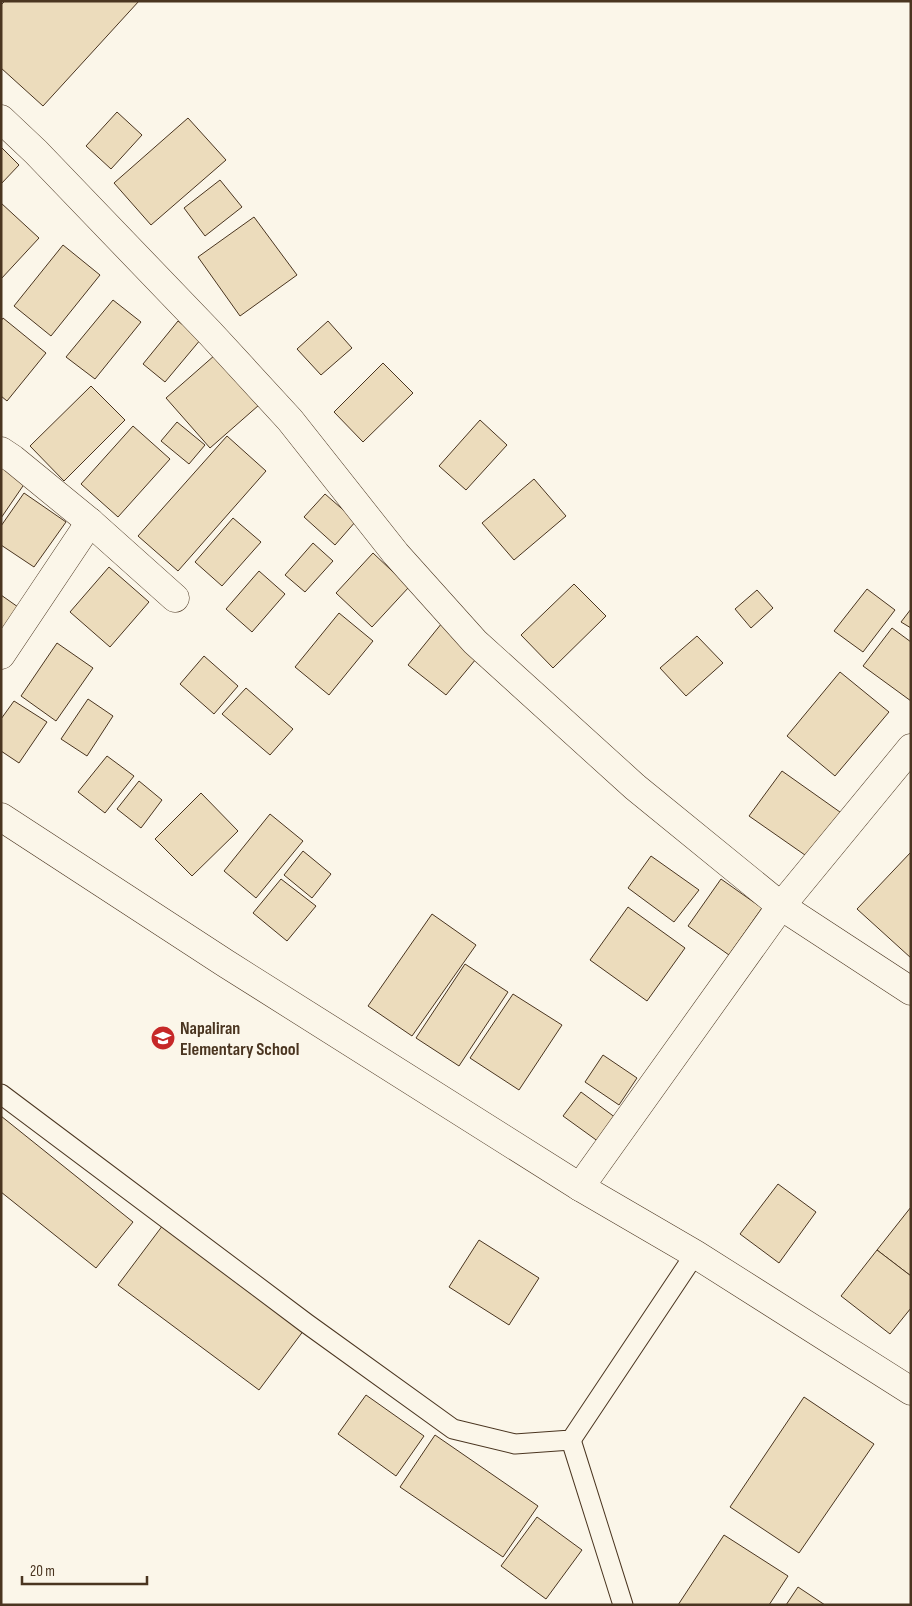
<svg xmlns="http://www.w3.org/2000/svg" width="912" height="1606" viewBox="0 0 912 1606" font-family="'Sofia Sans Condensed',sans-serif">
<rect width="100%" height="100%" fill="#fbf6e9"/>
<g fill="#ecdcbc" stroke="#4a3520">
<path d="M 5,1 L 139,1 L 43,106 L 1,68 L 1,5 Z"/>
<path d="M 117,112 L 142,135 L 111,169 L 86,146 Z"/>
<path d="M 188,118 L 226,160 L 151,225 L 114,183 Z"/>
<path d="M 1,147 L 19,165 L 1,184 Z"/>
<path d="M 220,180 L 242,207 L 205,236 L 184,208 Z"/>
<path d="M 1,203 L 39,238 L 1,279 Z"/>
<path d="M 254,217 L 297,275 L 240,316 L 198,257 Z"/>
<path d="M 63,245 L 100,275 L 51,336 L 14,306 Z"/>
<path d="M 113,300 L 141,322 L 95,379 L 66,357 Z"/>
<path d="M 3,318 L 46,353 L 7,401 L 1,396 L 1,321 Z"/>
<path d="M 178,321 L 201,339 L 165,382 L 143,364 Z"/>
<path d="M 328,321 L 352,348 L 321,375 L 297,349 Z"/>
<path d="M 223,348 L 267,398 L 210,448 L 166,398 Z"/>
<path d="M 383,363 L 413,393 L 363,442 L 334,412 Z"/>
<path d="M 91,386 L 125,420 L 64,481 L 30,446 Z"/>
<path d="M 480,420 L 507,445 L 466,490 L 439,466 Z"/>
<path d="M 177,422 L 205,445 L 189,464 L 161,441 Z"/>
<path d="M 133,426 L 170,459 L 118,517 L 81,484 Z"/>
<path d="M 227,436 L 266,471 L 178,571 L 138,536 Z"/>
<path d="M 1,467 L 25,483 L 1,518 Z"/>
<path d="M 534,479 L 566,516 L 514,560 L 482,523 Z"/>
<path d="M 24,493 L 66,522 L 34,567 L 1,545 L 1,526 Z"/>
<path d="M 325,494 L 356,521 L 335,545 L 304,517 Z"/>
<path d="M 233,518 L 261,542 L 222,586 L 195,562 Z"/>
<path d="M 313,543 L 333,561 L 305,592 L 285,575 Z"/>
<path d="M 373,553 L 409,587 L 372,627 L 336,593 Z"/>
<path d="M 109,567 L 149,602 L 110,647 L 70,612 Z"/>
<path d="M 259,571 L 285,594 L 252,632 L 226,609 Z"/>
<path d="M 574,584 L 606,616 L 553,668 L 521,635 Z"/>
<path d="M 867,589 L 895,610 L 863,652 L 834,631 Z"/>
<path d="M 757,590 L 773,608 L 751,628 L 735,609 Z"/>
<path d="M 1,595 L 18,607 L 1,631 Z"/>
<path d="M 911,609 L 911,628 L 901,622 Z"/>
<path d="M 339,613 L 373,641 L 329,695 L 295,667 Z"/>
<path d="M 442,623 L 481,653 L 446,695 L 408,665 Z"/>
<path d="M 892,628 L 911,642 L 911,701 L 863,666 Z"/>
<path d="M 697,636 L 723,663 L 686,696 L 660,668 Z"/>
<path d="M 57,643 L 93,668 L 56,721 L 21,696 Z"/>
<path d="M 204,656 L 238,686 L 214,714 L 180,684 Z"/>
<path d="M 840,672 L 889,712 L 835,776 L 787,736 Z"/>
<path d="M 246,688 L 293,729 L 270,755 L 222,714 Z"/>
<path d="M 88,699 L 113,716 L 87,756 L 61,739 Z"/>
<path d="M 14,701 L 47,722 L 19,763 L 1,751 L 1,719 Z"/>
<path d="M 107,756 L 134,776 L 105,813 L 78,792 Z"/>
<path d="M 782,771 L 847,817 L 815,862 L 749,816 Z"/>
<path d="M 139,781 L 162,800 L 141,828 L 117,809 Z"/>
<path d="M 201,793 L 238,831 L 192,876 L 155,839 Z"/>
<path d="M 270,814 L 303,841 L 256,898 L 224,871 Z"/>
<path d="M 303,851 L 331,874 L 312,898 L 284,875 Z"/>
<path d="M 911,852 L 911,958 L 857,909 Z"/>
<path d="M 651,856 L 699,890 L 674,922 L 628,888 Z"/>
<path d="M 281,879 L 316,906 L 287,941 L 253,913 Z"/>
<path d="M 721,879 L 762,908 L 729,955 L 688,926 Z"/>
<path d="M 628,907 L 685,948 L 647,1001 L 590,960 Z"/>
<path d="M 432,914 L 476,945 L 412,1036 L 368,1006 Z"/>
<path d="M 465,964 L 508,992 L 459,1066 L 416,1038 Z"/>
<path d="M 513,994 L 562,1025 L 519,1090 L 470,1058 Z"/>
<path d="M 603,1055 L 637,1078 L 619,1105 L 585,1082 Z"/>
<path d="M 581,1092 L 616,1118 L 599,1142 L 563,1116 Z"/>
<path d="M 1,1116 L 133,1222 L 96,1268 L 1,1192 Z"/>
<path d="M 778,1184 L 816,1212 L 779,1263 L 740,1234 Z"/>
<path d="M 911,1207 L 911,1276 L 877,1250 Z"/>
<path d="M 163,1225 L 304,1330 L 259,1390 L 118,1285 Z"/>
<path d="M 479,1240 L 539,1278 L 509,1325 L 449,1287 Z"/>
<path d="M 877,1250 L 911,1276 L 911,1308 L 890,1334 L 841,1296 Z"/>
<path d="M 366,1395 L 424,1436 L 396,1476 L 338,1434 Z"/>
<path d="M 804,1397 L 874,1444 L 799,1553 L 730,1507 Z"/>
<path d="M 435,1435 L 538,1506 L 503,1557 L 400,1487 Z"/>
<path d="M 537,1517 L 582,1550 L 546,1599 L 501,1566 Z"/>
<path d="M 724,1535 L 788,1576 L 769,1605 L 678,1605 Z"/>
<path d="M 798,1587 L 825,1605 L 786,1605 Z"/>
</g>
<g fill="none" stroke-linecap="round" stroke-linejoin="round">
<defs>
<g id="service">
<path d="M 1,1094 L 306,1323 L 453,1429 L 515,1444 L 571,1440 L 695,1254"/>
<path d="M 571,1440 L 623,1605"/>
</g>
<g id="minor">
<path d="M 1,119 L 36,152 L 210,333 L 290,420 L 396,554 L 475,642 L 635,787 L 781,906 L 911,991"/>
<path d="M 1,451 L 13,459 L 90,522 L 175,598"/>
<path d="M 1,655 L 90,522"/>
<path d="M 580,1187 L 781,906 L 911,748"/>
</g>
<path id="tertiary" d="M 1,817 L 225,963 L 580,1187 L 695,1254 L 911,1391"/>
</defs>
<use href="#service" stroke="#4a3520" stroke-width="21"/>
<use href="#minor" stroke="#4a3520" stroke-width="29"/>
<use href="#tertiary" stroke="#4a3520" stroke-width="29"/>
<use href="#service" stroke="#fbf6e9" stroke-width="19"/>
<use href="#minor" stroke="#fbf6e9" stroke-width="28"/>
<use href="#tertiary" stroke="#fbf6e9" stroke-width="28"/>
</g>
<defs>
<symbol id="school-disc" viewBox="-11 -11 22 22"><circle r="9.5" fill="#c62828" stroke="#fbf6e9"/><path d="M0-5L7-2L0 1L-7-2ZM-4 1L0 2.5L4 1V4Q0 6-4 4Z" fill="#fff"/></symbol>
</defs>
<g fill-rule="evenodd">
<use href="#school-disc" x="149" y="1024" width="28" height="28"/>
</g>
<g text-anchor="middle" stroke-width="4" stroke-linejoin="round" paint-order="stroke">
<g font-size="18" font-weight="bold" fill="#4a3520" stroke="#fbf6e9" text-anchor="start">
<text x="180" y="1034">Napaliran<tspan x="180" dy="21">Elementary School</tspan></text>
</g>
</g>
<rect width="912" height="1606" fill="none" stroke="#4a3520" stroke-width="5"/>
<path d="M22 1576v8h125v-8" fill="none" stroke="#4a3520" stroke-width="2.5"/>
<text x="30" y="1576" font-size="15" fill="#4a3520" stroke="#fbf6e9" stroke-width="4" paint-order="stroke">20 m</text>
</svg>
